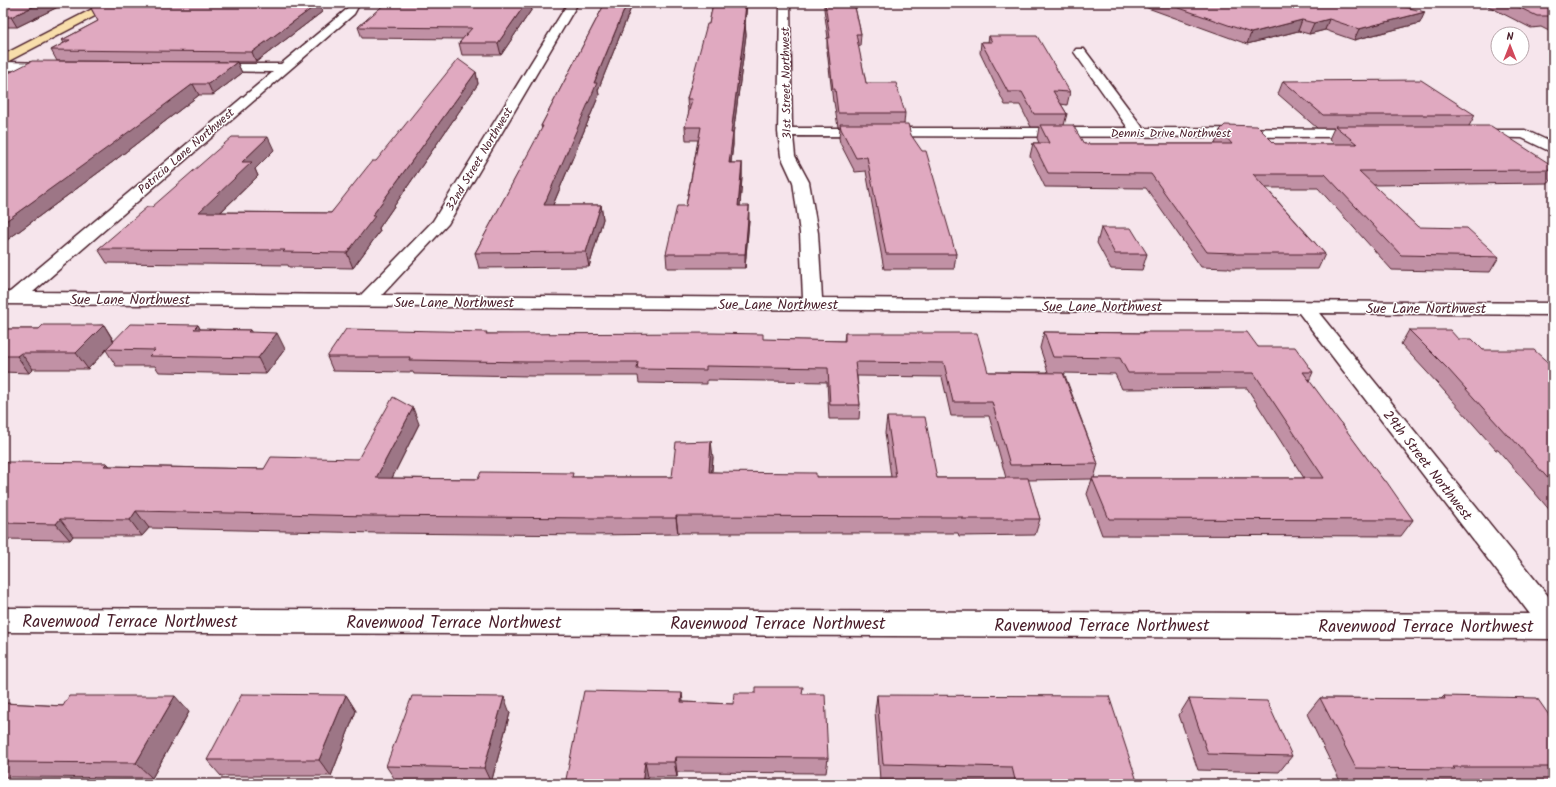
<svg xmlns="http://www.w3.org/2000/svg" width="1556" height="787" viewBox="0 0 1556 787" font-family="Kalam,sans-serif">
<rect width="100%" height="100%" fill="#f6e5ec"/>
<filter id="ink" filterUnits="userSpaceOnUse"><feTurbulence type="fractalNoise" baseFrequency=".025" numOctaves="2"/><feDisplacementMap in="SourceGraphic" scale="8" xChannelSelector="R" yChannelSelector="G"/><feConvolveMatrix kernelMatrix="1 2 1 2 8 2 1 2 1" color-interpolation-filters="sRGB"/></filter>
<g filter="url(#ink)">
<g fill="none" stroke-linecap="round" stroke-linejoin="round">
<defs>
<g id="minor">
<path d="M 350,3 L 360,3 L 354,14 L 33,292 L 361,295 L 433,221 L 568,3 L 578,3 L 448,224 L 382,295 L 803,298 L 800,233 L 793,182 L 781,156 L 778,132 L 780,3 L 790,3 L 792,128 L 1128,128 L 1074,52 L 1076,49 L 1084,49 L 1143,128 L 1362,129 L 1367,130 L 1369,133 L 1367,136 L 1362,137 L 793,136 L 795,156 L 809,182 L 818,233 L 822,298 L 1553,303 L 1553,315 L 1319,313 L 1553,602 L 1553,639 L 3,632 L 3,608 L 1530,614 L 1299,313 L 3,304 L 3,292 L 10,292 L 273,72 L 209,71 L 205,70 L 203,67 L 205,64 L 281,64 L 346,10 Z"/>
<path d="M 3,62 L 50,63 L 54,64 L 56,67 L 54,70 L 50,71 L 3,70 Z"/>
<path d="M 1474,130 L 1525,130 L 1553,143 L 1553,153 L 1522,138 L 1469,137 L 1467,134 L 1469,131 Z"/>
</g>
<path id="major" d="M 104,3 L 117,3 L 116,5 L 3,64 L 3,55 Z"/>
</defs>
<use href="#minor" stroke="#4a1f2b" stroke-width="3"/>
<use href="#major" stroke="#4a1f2b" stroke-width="3"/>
<use href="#minor" fill="#fff" fill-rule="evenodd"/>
<use href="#major" fill="#f8deab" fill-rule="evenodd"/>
</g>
<g fill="#c191a5" stroke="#4a1f2b" fill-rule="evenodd">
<path d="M 3,3 L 66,3 L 17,27 L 3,27 Z"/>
<path d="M 88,3 L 319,3 L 322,12 L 256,62 L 57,61 L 51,50 L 64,43 L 62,40 L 98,21 Z"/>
<path d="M 386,3 L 536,3 L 501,55 L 462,55 L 459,43 L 463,39 L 362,38 L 358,27 Z"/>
<path d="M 605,3 L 633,3 L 598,90 L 599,95 L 553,205 L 601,205 L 603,219 L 589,267 L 479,268 L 475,253 L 542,129 L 541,126 Z"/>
<path d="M 713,3 L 747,3 L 745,24 L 746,35 L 733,135 L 733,145 L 731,163 L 742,163 L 742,177 L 740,206 L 749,220 L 745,268 L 667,268 L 666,254 L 686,206 L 698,140 L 686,140 L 685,127 L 689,112 L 688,112 L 687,99 L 709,24 Z"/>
<path d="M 824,3 L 854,3 L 861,34 L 860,46 L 858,46 L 866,83 L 905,113 L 904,124 L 911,135 L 956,254 L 954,269 L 884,269 L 866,171 L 855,172 L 840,143 L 839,138 L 840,127 L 838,127 L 834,102 L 833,102 L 827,50 L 827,38 L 828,38 L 824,9 Z"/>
<path d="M 1134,3 L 1390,3 L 1420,23 L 1354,40 L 1325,30 L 1309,34 L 1298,31 L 1247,44 Z"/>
<path d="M 1482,3 L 1553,3 L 1553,33 L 1541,27 L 1531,28 Z"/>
<path d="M 989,36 L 1070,92 L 1067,105 L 1061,104 L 1067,114 L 1064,125 L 1084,144 L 1215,144 L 1220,130 L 1275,144 L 1335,144 L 1329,139 L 1334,128 L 1317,128 L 1278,94 L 1283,81 L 1475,115 L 1469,126 L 1553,166 L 1553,177 L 1549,183 L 1373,185 L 1418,227 L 1499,257 L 1490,272 L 1392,270 L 1318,188 L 1266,188 L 1325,254 L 1318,269 L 1230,269 L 1228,268 L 1201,267 L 1146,188 L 1045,187 L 1030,156 L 1033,143 L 1039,143 L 1037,138 L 1039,127 L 1031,127 L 1020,105 L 1005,105 L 980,53 L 981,42 L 988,42 Z"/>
<path d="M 237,62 L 242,73 L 213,95 L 199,95 L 114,161 L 3,243 L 3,76 Z"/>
<path d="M 476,72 L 478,84 L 379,228 L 380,231 L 353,268 L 289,267 L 288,265 L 107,263 L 98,249 L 152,207 L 274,150 L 255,169 L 258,176 L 221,212 L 331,213 L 376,161 Z"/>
<path d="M 1101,228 L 1147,254 L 1142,270 L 1111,269 L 1097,243 Z"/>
<path d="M 104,325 L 114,341 L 198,325 L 200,329 L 250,330 L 252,333 L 285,349 L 266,374 L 159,372 L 155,366 L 116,366 L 106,350 L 88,369 L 33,369 L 29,373 L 3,372 L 3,329 L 39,329 Z"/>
<path d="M 1409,330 L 1458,339 L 1483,350 L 1553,367 L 1553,514 L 1498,450 L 1496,450 L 1438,384 L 1401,344 Z"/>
<path d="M 1044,332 L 1143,333 L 1143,332 L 1258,347 L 1313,372 L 1309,381 L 1413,520 L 1401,536 L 1102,535 L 1087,494 L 1092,479 L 1028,480 L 1040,519 L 1035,535 L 959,536 L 958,533 L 678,533 L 678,534 L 593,535 L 378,533 L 149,528 L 142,536 L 73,536 L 70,540 L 3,539 L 3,467 L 107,463 L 110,466 L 264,469 L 358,459 L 419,424 L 392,478 L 478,479 L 574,477 L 672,477 L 713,457 L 712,472 L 816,477 L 891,477 L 885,433 L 887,417 L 937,478 L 1006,478 L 989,416 L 951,416 L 942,377 L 857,376 L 860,405 L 859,419 L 829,419 L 827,382 L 707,380 L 707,384 L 639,383 L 638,376 L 531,376 L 414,374 L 413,372 L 333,371 L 327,357 L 488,334 L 844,341 L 845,333 L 988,372 L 1048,372 L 1040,348 ZM 1064,373 L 1115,374 L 1122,389 L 1247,388 L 1304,478 L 1094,478 L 1098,464 Z"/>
<path d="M 803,694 L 828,758 L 826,773 L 677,772 L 677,777 L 648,777 L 565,784 L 683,702 L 733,704 Z"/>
<path d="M 346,695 L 356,711 L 331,776 L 221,776 L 207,760 Z"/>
<path d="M 877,695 L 1138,784 L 1007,784 L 1006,782 L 880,780 L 875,711 Z"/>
<path d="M 1444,696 L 1553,721 L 1553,783 L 1441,782 L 1438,784 L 1341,783 L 1307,714 L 1320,698 L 1441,699 Z"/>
<path d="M 1189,699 L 1292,756 L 1279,772 L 1198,770 L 1179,715 Z"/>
<path d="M 3,703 L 189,712 L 152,778 L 5,777 L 3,779 Z"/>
<path d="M 510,713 L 491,783 L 396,781 L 386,766 Z"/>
</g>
<g fill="#9d7686" stroke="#4a1f2b">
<path d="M 41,3 L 66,3 L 17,27 L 11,17 Z"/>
<path d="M 88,3 L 101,3 L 91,8 Z"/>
<path d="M 319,3 L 322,12 L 256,62 L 252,52 Z"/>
<path d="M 526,3 L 536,3 L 501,55 L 498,43 Z"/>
<path d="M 627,3 L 633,3 L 598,90 L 599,95 L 547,219 L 544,205 Z"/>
<path d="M 746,3 L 747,3 L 744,35 L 744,24 Z"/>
<path d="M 1425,12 L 1420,23 L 1354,40 L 1359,29 Z"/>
<path d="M 1329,19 L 1325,30 L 1309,34 L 1314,23 Z"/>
<path d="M 1302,20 L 1298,31 L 1247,44 L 1251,33 Z"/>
<path d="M 745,24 L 746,35 L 733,135 L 733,145 L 729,177 L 729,163 L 731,133 Z"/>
<path d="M 237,62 L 242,73 L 213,95 L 208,84 Z"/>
<path d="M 476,72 L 478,84 L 379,228 L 380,231 L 353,268 L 347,253 L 372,216 Z"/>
<path d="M 193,84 L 199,95 L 114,161 L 3,243 L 3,223 Z"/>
<path d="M 268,137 L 274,150 L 255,169 L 258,176 L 206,226 L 199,212 L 242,162 Z"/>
<path d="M 742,163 L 742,177 L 739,220 L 738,206 Z"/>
<path d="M 601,205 L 603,219 L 589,267 L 586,252 Z"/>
<path d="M 749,206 L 749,220 L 745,268 L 745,254 Z"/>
<path d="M 104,325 L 114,342 L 106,349 L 106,350 L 88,369 L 76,353 Z"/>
<path d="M 198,325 L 207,341 L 194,329 Z"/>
<path d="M 277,333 L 285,349 L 266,374 L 258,358 Z"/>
<path d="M 21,353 L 33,369 L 29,373 L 17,356 Z"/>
<path d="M 413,408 L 419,424 L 384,494 L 376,478 Z"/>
<path d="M 711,441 L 713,457 L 710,489 L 709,472 Z"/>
<path d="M 107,463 L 119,479 L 104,466 Z"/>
<path d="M 136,511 L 149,528 L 142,536 L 130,520 Z"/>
<path d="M 676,516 L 678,533 L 678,534 L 676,518 Z"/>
<path d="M 60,519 L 73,536 L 70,540 L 56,524 Z"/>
<path d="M 682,693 L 684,709 L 681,702 Z"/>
<path d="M 346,695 L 356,711 L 331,776 L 319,760 Z"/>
<path d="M 175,696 L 189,712 L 152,778 L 136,763 Z"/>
<path d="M 504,697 L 510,713 L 491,783 L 484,768 Z"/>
<path d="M 675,757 L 677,772 L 677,777 L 674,762 Z"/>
<path d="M 645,762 L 648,777 L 647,784 L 642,784 Z"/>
</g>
<g fill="#e0a9c0" stroke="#4a1f2b">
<path d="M 3,3 L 41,3 L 11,17 L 3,17 Z"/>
<path d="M 100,3 L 319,3 L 252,52 L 51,50 L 70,40 L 62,40 L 98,21 L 91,8 Z"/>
<path d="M 386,3 L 526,3 L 498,43 L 459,43 L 472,28 L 358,27 Z"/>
<path d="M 605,3 L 627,3 L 594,83 L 597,83 L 544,205 L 601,205 L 586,252 L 475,253 L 543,126 L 541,126 Z"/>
<path d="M 713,3 L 746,3 L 744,24 L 745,24 L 731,133 L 733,133 L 729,163 L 742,163 L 738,206 L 749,206 L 745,254 L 666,254 L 677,206 L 686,206 L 701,127 L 685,127 L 692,99 L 687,99 L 707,24 L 709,24 Z"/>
<path d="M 825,3 L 854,3 L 861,34 L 856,34 L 866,83 L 896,83 L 905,113 L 838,113 L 835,89 L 833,89 L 827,38 L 830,38 Z"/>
<path d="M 1165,3 L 1390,3 L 1425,12 L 1359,29 L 1329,19 L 1314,23 L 1302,20 L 1251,33 Z"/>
<path d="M 1510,3 L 1553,3 L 1553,19 L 1548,16 L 1537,16 Z"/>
<path d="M 989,36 L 1037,36 L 1070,92 L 1053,91 L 1067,114 L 1034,114 L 1022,92 L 1008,92 L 981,42 L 992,42 Z"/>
<path d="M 458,59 L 476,72 L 372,216 L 375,216 L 347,253 L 283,252 L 285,250 L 98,249 L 147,207 L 152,207 L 232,137 L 268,137 L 242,162 L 252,162 L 199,212 L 331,213 L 372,161 L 376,161 Z"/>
<path d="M 32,61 L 237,62 L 208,84 L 193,84 L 107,148 L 3,223 L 3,76 Z"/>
<path d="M 1421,80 L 1475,115 L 1323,115 L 1283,81 Z"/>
<path d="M 840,124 L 908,124 L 911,135 L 922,151 L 926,151 L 956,254 L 886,254 L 867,157 L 856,158 L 841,129 Z"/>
<path d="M 1040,125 L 1073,125 L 1084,144 L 1232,144 L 1220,130 L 1225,125 L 1257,126 L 1275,144 L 1357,144 L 1335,126 L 1491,126 L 1553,166 L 1553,170 L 1359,171 L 1418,227 L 1467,228 L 1499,257 L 1401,255 L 1325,174 L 1253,174 L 1325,254 L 1236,254 L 1234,253 L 1207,252 L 1151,174 L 1048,173 L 1033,143 L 1049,143 Z"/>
<path d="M 1101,228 L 1131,228 L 1147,254 L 1115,254 Z"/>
<path d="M 130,324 L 198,325 L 194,329 L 250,330 L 248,332 L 277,333 L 258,358 L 149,356 L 155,350 L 106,349 Z"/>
<path d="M 43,325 L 104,325 L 76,353 L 21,353 L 17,356 L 3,356 L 3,329 L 39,329 Z"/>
<path d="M 346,329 L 487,332 L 486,334 L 711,333 L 763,334 L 763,339 L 845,341 L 845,333 L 977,333 L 988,372 L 1063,373 L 1098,464 L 1010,465 L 992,402 L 953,402 L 944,363 L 855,362 L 860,405 L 830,405 L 828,368 L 706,366 L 706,370 L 637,369 L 638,362 L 527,362 L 409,360 L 410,357 L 327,357 Z"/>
<path d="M 1409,330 L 1450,330 L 1458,339 L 1472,339 L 1483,350 L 1534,350 L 1553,367 L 1553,484 L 1510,436 L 1508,436 L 1448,369 Z"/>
<path d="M 1044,332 L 1144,333 L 1143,332 L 1247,332 L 1258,347 L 1295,347 L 1313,372 L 1303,372 L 1384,481 L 1386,481 L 1413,520 L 1109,519 L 1092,478 L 1324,478 L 1254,373 L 1128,373 L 1120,358 L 1053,357 Z"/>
<path d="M 393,397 L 413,408 L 376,478 L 478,479 L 481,472 L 573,473 L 572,477 L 672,477 L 676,442 L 711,441 L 709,472 L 816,473 L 816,477 L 896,477 L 887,417 L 925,417 L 937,478 L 1028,478 L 1040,519 L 962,519 L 962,517 L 676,516 L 676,518 L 590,518 L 370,516 L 136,511 L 130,520 L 60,519 L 56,524 L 3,523 L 3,467 L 8,462 L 107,463 L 104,466 L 264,469 L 271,457 L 358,459 Z"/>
<path d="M 756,687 L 803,687 L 802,694 L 825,694 L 828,758 L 675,757 L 674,762 L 645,762 L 642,784 L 565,784 L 584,691 L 682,693 L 681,702 L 733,704 L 734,693 L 756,693 Z"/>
<path d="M 242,694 L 346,695 L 319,760 L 207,760 Z"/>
<path d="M 877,695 L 1109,696 L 1138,784 L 1016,784 L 1012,767 L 883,764 Z"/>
<path d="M 69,696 L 175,696 L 136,763 L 3,762 L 3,703 L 63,706 Z"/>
<path d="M 412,696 L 504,697 L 484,768 L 386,766 Z"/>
<path d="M 1444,696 L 1537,698 L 1553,721 L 1553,767 L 1453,767 L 1455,769 L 1356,768 L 1320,698 L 1445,699 Z"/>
<path d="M 1189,699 L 1267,701 L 1292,756 L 1208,754 Z"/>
</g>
</g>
<g text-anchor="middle" stroke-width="3" stroke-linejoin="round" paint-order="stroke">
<g font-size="12" fill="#4a1f2b" stroke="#fff">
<text transform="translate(786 83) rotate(-91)" y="4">31st Street Northwest</text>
<text x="1171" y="137">Dennis Drive Northwest</text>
<text transform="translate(186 151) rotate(-41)" y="4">Patricia Lane Northwest</text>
<text transform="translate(479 159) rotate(-59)" y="4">32nd Street Northwest</text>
</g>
<g font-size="14" fill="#4a1f2b" stroke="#fff">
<text x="130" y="304">Sue Lane Northwest</text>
<text x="454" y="307">Sue Lane Northwest</text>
<text x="778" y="309">Sue Lane Northwest</text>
<text x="1102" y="311">Sue Lane Northwest</text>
<text x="1426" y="313">Sue Lane Northwest</text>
<text transform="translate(1428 465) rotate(52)" y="5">29th Street Northwest</text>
</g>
<g font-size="17" fill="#4a1f2b" stroke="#fff">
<text x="130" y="627">Ravenwood Terrace Northwest</text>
<text x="454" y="628">Ravenwood Terrace Northwest</text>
<text x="778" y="629">Ravenwood Terrace Northwest</text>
<text x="1102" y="631">Ravenwood Terrace Northwest</text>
<text x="1426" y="632">Ravenwood Terrace Northwest</text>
</g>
</g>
<rect width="1556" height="787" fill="none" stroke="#fff" stroke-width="16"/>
<rect x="8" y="8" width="1540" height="771" fill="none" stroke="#4a1f2b" stroke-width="1.5" filter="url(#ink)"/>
<g transform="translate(1510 46)"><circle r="19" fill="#ffffff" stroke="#b7a5aa"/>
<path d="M0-3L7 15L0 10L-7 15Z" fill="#d1495b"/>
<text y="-6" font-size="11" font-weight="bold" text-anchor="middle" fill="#4a1f2b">N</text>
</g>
</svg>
